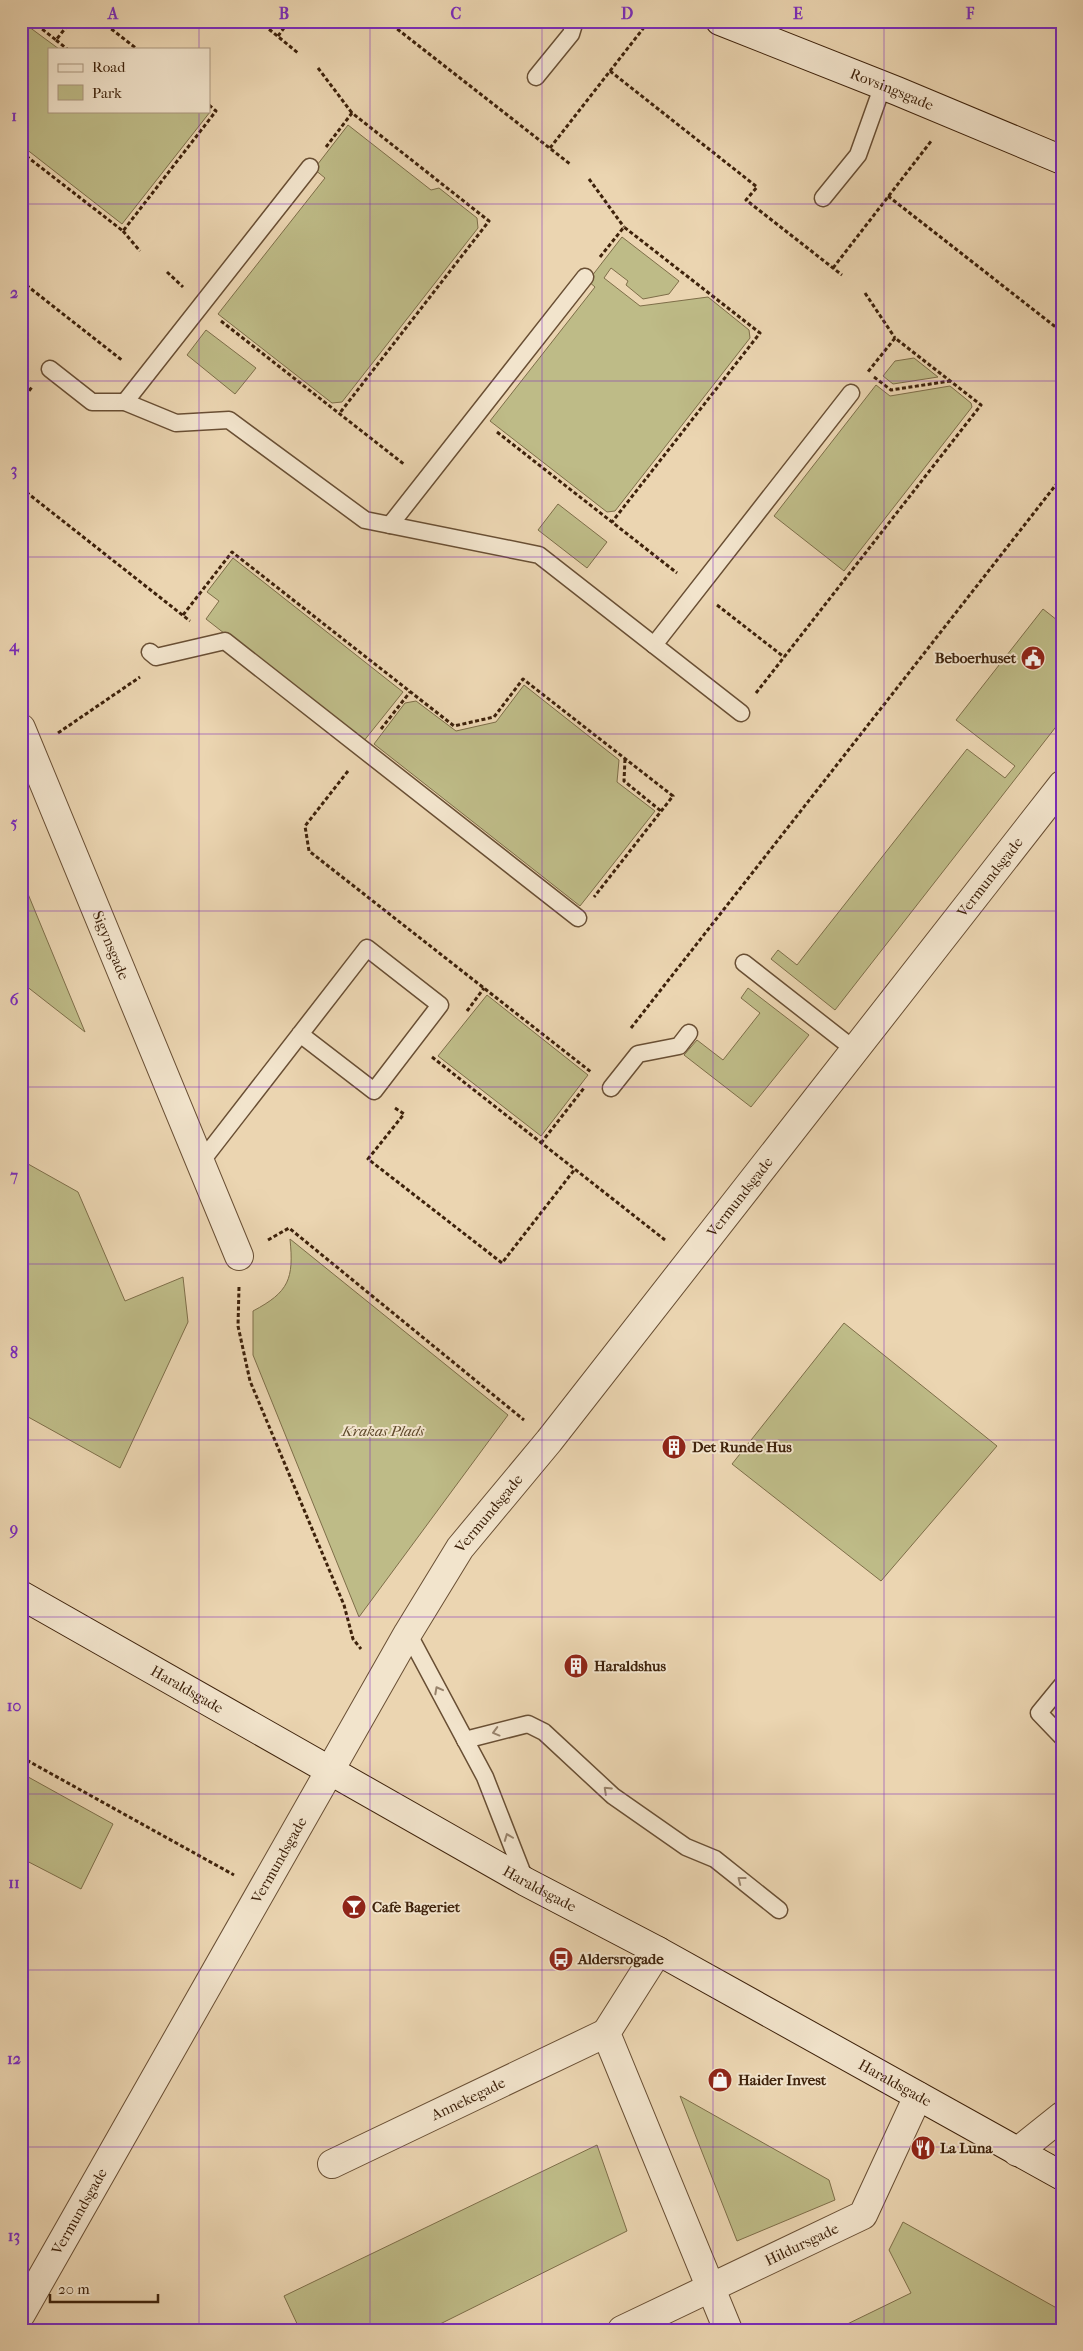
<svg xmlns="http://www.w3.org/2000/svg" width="1083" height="2351" viewBox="0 0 1083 2351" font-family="'IM FELL French Canon',serif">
<rect width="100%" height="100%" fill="#ebd5b1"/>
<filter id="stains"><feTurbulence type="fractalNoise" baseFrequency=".004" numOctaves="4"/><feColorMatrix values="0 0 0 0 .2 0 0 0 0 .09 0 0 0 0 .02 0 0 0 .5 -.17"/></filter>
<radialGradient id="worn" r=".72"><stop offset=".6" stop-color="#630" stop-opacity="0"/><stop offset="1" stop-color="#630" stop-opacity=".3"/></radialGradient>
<g fill="#bebb87" stroke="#7e6e49">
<path d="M 21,21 L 59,49 L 49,49 L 49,111 L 210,112 L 122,224 L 21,145 Z"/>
<path d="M 348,125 L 431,190 L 439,188 L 477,218 L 478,228 L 342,402 L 332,403 L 218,314 L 325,178 L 314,169 Z"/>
<path d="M 622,237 L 679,281 L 669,294 L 643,299 L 626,285 L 628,281 L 611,268 L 604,278 L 640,306 L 708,297 L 749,330 L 750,338 L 615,511 L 607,512 L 490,421 L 595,287 L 588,281 Z"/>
<path d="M 206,330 L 256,368 L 235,394 L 187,355 Z"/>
<path d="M 914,358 L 938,377 L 893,384 L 883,376 L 895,361 Z"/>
<path d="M 876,385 L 890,396 L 950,386 L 971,403 L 972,407 L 844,571 L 774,516 Z"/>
<path d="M 558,504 L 607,542 L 587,568 L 538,530 Z"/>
<path d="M 233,558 L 403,692 L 363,742 L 206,619 L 219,601 L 207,592 Z"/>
<path d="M 1043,609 L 1062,624 L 1062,719 L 835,1010 L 771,959 L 778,950 L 797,965 L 967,749 L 1005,778 L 1015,766 L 956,720 Z"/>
<path d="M 524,685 L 619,760 L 617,782 L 655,811 L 580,906 L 374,744 L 405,703 L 416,701 L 456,731 L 496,722 Z"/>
<path d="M 21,877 L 85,1032 L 21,982 Z"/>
<path d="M 748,988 L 809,1035 L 751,1107 L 684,1055 L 697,1040 L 723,1060 L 760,1013 L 741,998 Z"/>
<path d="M 487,995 L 588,1075 L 541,1136 L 438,1056 Z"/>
<path d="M 21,1160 L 78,1192 L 125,1301 L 183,1277 L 188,1322 L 120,1468 L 21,1413 Z"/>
<path d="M 290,1239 L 508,1415 L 359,1617 L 253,1355 L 253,1311 C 289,1292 294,1279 290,1239 Z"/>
<path d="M 844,1323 L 997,1446 L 881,1581 L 732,1464 Z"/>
<path d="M 21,1773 L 113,1824 L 81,1889 L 21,1858 Z"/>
<path d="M 680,2096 L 829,2180 L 835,2200 L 737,2241 Z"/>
<path d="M 597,2145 L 627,2231 L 428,2330 L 300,2330 L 284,2296 Z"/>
<path d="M 903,2222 L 1062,2311 L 1062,2322 L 1048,2330 L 835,2330 L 911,2293 L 889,2250 Z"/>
</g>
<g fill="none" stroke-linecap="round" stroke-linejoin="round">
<defs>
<g id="lane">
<path d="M 536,77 L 571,34 L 575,21"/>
<path d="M 823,198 L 858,155 L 883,85"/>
<path d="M 50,369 L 92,402 L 125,402 L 176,423 L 229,420 L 365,520 L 539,555 L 741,713"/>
<path d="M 125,402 L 310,167"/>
<path d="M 390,525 L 585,277"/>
<path d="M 654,645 L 851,393"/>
<path d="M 150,652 L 156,657 L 225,641 L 578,918"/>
<path d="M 744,963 L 855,1050"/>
<path d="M 611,1088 L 638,1054 L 679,1046 L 689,1033"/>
<path d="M 201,1162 L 367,948 L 440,1005 L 374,1091 L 300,1034"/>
<path d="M 408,1633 L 485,1777 L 526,1882"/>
<path d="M 1062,1685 L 1039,1713 L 1062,1737"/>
<path d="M 465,1740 L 528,1724 L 544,1732 L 613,1796 L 686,1847 L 715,1859 L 779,1910"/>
</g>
<g id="street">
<path id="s1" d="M 21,728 L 239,1256"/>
<path d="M 658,1951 L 606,2033 L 728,2330"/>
<path d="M 1017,2152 L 1062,2116"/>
<path id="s2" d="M 332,2164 L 606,2033"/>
<path id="s3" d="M 21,2314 L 408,1633 L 460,1548 L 549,1441 L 1062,785"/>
<path id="s4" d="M 622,2330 L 863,2215 L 918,2096"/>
</g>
<g id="secondary">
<path id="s5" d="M 720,21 L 897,91 L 1062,160"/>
<path id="s6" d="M 21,1595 L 526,1882 L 658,1951 L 1062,2176"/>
</g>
</defs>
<use href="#lane" stroke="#694f34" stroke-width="19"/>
<use href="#street" stroke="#694f34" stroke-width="30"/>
<use href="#secondary" stroke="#3e220b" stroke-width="30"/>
<g stroke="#3e220b" stroke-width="3" stroke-dasharray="4 2.5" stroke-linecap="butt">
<path d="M 32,21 L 56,40 L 71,21"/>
<path d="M 101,21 L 137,49"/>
<path d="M 259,21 L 298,53"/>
<path d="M 387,21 L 570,164"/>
<path d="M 278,36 L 289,21"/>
<path d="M 56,40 L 67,49"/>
<path d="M 318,68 L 352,113"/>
<path d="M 610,71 L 757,187 L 746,200 L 842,275"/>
<path d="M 326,147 L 352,113 L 489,221 L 339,414"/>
<path d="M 550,148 L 649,21"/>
<path d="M 21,152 L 123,231 L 216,111 L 209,105"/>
<path d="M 589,179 L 624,227"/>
<path d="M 888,196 L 1062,332"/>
<path d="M 123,231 L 140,251"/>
<path d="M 600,257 L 624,227 L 760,333 L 612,522"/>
<path d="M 833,268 L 932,140"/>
<path d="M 167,272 L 183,287"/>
<path d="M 21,281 L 123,361"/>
<path d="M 865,293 L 895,338"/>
<path d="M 221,321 L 405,465"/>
<path d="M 874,377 L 891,390 L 950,381"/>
<path d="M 21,401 L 32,387"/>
<path d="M 497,432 L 677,573"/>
<path d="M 21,488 L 190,621"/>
<path d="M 717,605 L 784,657"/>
<path d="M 183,615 L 232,552 L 454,726 L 494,717 L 523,679 L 673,796 L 594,897"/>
<path d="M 756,693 L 981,405 L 895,338 L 867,373"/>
<path d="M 381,729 L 410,692"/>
<path d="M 58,733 L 140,677"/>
<path d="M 625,759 L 624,781 L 661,811"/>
<path d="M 348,771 L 305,826 L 309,851 L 591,1072"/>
<path d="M 467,1011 L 484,988"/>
<path d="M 631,1028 L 1062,477"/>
<path d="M 432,1057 L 665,1240"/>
<path d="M 395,1108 L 404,1114 L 368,1159 L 502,1263 L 575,1169"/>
<path d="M 541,1143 L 584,1088"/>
<path d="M 268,1240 L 289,1228 L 524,1420"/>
<path d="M 239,1287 L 238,1326 L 250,1381 L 344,1605 L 353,1639 L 361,1649"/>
<path d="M 21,1757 L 234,1875"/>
</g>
<use href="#lane" stroke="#f2e4cc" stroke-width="16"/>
<use href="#street" stroke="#f2e4cc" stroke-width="28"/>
<use href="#secondary" stroke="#f2e4cc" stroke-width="28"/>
</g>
<defs><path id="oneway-chevron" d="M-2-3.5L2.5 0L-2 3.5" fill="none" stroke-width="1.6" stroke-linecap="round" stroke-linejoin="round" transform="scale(1.25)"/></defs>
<g stroke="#98836c">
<use href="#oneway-chevron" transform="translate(438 1690) rotate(-118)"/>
<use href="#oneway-chevron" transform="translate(496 1732) rotate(165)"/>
<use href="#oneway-chevron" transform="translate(607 1790) rotate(-137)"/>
<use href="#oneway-chevron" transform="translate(508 1837) rotate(-111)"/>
<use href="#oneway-chevron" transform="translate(741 1880) rotate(-142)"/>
</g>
<path fill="none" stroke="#7b2cbf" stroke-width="1" stroke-opacity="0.55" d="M 199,21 L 199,49M 370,21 L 370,2330M 542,21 L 542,2330M 713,21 L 713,2330M 884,21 L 884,2330M 199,111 L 199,2330M 21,204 L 1062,204M 21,381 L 1062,381M 21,557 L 1062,557M 21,734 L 1062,734M 21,911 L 1062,911M 21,1087 L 1062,1087M 21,1264 L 1062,1264M 21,1440 L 1062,1440M 21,1617 L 1062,1617M 21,1794 L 1062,1794M 21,1970 L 1062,1970M 21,2147 L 1062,2147"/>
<defs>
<symbol id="civic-disc" viewBox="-11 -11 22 22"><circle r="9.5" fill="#8f2418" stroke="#f2e4cc"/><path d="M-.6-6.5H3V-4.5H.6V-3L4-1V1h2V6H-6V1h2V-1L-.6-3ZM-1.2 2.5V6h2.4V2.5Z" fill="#fff"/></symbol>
<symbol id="building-disc" viewBox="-11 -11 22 22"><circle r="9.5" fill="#8f2418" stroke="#f2e4cc"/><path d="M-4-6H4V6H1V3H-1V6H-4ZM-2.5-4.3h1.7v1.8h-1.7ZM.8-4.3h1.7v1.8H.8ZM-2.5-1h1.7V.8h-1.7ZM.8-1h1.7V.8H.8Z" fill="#fff"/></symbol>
<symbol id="bar-disc" viewBox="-11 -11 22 22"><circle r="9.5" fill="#8f2418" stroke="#f2e4cc"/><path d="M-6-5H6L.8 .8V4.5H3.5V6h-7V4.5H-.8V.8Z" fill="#fff"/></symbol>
<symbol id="bus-disc" viewBox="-11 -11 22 22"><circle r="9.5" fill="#8f2418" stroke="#f2e4cc"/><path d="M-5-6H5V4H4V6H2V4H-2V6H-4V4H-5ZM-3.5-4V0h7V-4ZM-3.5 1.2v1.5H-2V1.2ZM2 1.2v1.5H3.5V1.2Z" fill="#fff"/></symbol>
<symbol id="shop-disc" viewBox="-11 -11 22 22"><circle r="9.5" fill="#8f2418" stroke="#f2e4cc"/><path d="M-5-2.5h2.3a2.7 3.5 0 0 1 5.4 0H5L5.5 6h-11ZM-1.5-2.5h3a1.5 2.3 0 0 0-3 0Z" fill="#fff"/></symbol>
<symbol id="restaurant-disc" viewBox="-11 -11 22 22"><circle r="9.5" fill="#8f2418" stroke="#f2e4cc"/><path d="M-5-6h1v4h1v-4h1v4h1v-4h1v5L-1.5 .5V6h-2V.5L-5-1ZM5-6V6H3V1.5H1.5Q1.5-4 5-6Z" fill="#fff"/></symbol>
</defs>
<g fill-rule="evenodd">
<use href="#civic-disc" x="1019" y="644" width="28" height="28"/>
<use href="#building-disc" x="660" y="1433" width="28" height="28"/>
<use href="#building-disc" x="562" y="1652" width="28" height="28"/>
<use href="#bar-disc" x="340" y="1893" width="28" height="28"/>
<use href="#bus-disc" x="547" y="1945" width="28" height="28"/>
<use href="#shop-disc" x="706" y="2066" width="28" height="28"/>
<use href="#restaurant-disc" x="909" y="2134" width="28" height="28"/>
</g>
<g text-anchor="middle" stroke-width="4" stroke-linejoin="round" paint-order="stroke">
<g font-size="15" fill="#3e220b" stroke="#f2e4cc">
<text dy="5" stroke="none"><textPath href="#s5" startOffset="185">Rovsingsgade</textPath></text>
<text dy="5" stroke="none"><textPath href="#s3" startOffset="1738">Vermundsgade</textPath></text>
<text dy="5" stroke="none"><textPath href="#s1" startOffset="235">Sigynsgade</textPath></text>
<text dy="5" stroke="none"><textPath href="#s3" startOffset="1332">Vermundsgade</textPath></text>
<text dy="5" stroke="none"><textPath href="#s3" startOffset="928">Vermundsgade</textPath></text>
<text dy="5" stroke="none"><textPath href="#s6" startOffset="191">Haraldsgade</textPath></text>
<text dy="5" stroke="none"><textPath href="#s3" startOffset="522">Vermundsgade</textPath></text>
<text dy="5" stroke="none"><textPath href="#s6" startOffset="596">Haraldsgade</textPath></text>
<text dy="5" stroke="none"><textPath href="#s6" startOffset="1001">Haraldsgade</textPath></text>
<text dy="5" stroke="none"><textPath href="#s2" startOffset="151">Annekegade</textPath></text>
<text dy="5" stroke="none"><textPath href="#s3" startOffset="118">Vermundsgade</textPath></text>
<text dy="5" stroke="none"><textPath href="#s4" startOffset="199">Hildursgade</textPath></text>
</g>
<g font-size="15" font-weight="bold" fill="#3e220b" stroke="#f2e4cc" text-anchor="start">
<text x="1016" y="663" text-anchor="end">Beboerhuset</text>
<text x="692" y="1452">Det Runde Hus</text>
<text x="594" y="1671">Haraldshus</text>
<text x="372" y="1912">Cafe Bageriet</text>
<text x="578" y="1964">Aldersrogade</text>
<text x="738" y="2085">Haider Invest</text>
<text x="940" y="2153">La Luna</text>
</g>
<g font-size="15" font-style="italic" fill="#5e482a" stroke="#f2e4cc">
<text x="383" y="1436">Krakas Plads</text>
</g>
</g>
<rect width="1083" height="2351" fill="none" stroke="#ebd5b1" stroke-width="55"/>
<rect x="48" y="48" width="162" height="65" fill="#f2e4cc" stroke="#aa967f"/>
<rect x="58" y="64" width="25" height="8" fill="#f2e4cc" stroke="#aa967f"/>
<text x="92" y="72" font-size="15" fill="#3e220b">Road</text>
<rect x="58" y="85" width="25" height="15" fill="#bebb87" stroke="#aa967f"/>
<text x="92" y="98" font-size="15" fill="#3e220b">Park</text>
<path d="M50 2294v8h108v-8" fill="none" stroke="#3e220b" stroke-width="2.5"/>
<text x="58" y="2294" font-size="15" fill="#3e220b" stroke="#f2e4cc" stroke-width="4" paint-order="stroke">20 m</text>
<rect x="28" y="28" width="1028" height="2296" fill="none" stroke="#7b2cbf" stroke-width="2"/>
<g font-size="16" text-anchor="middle" font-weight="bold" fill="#7b2cbf">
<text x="113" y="19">A</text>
<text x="284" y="19">B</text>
<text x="456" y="19">C</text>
<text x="627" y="19">D</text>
<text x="798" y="19">E</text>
<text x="970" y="19">F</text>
<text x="14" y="121">1</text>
<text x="14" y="298">2</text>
<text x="14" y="475">3</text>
<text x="14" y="651">4</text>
<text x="14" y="828">5</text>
<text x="14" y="1005">6</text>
<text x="14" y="1181">7</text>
<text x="14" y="1358">8</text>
<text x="14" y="1534">9</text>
<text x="14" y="1711">10</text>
<text x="14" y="1888">11</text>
<text x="14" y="2064">12</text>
<text x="14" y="2241">13</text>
</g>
<rect width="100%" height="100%" filter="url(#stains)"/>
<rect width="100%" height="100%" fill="url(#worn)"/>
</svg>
